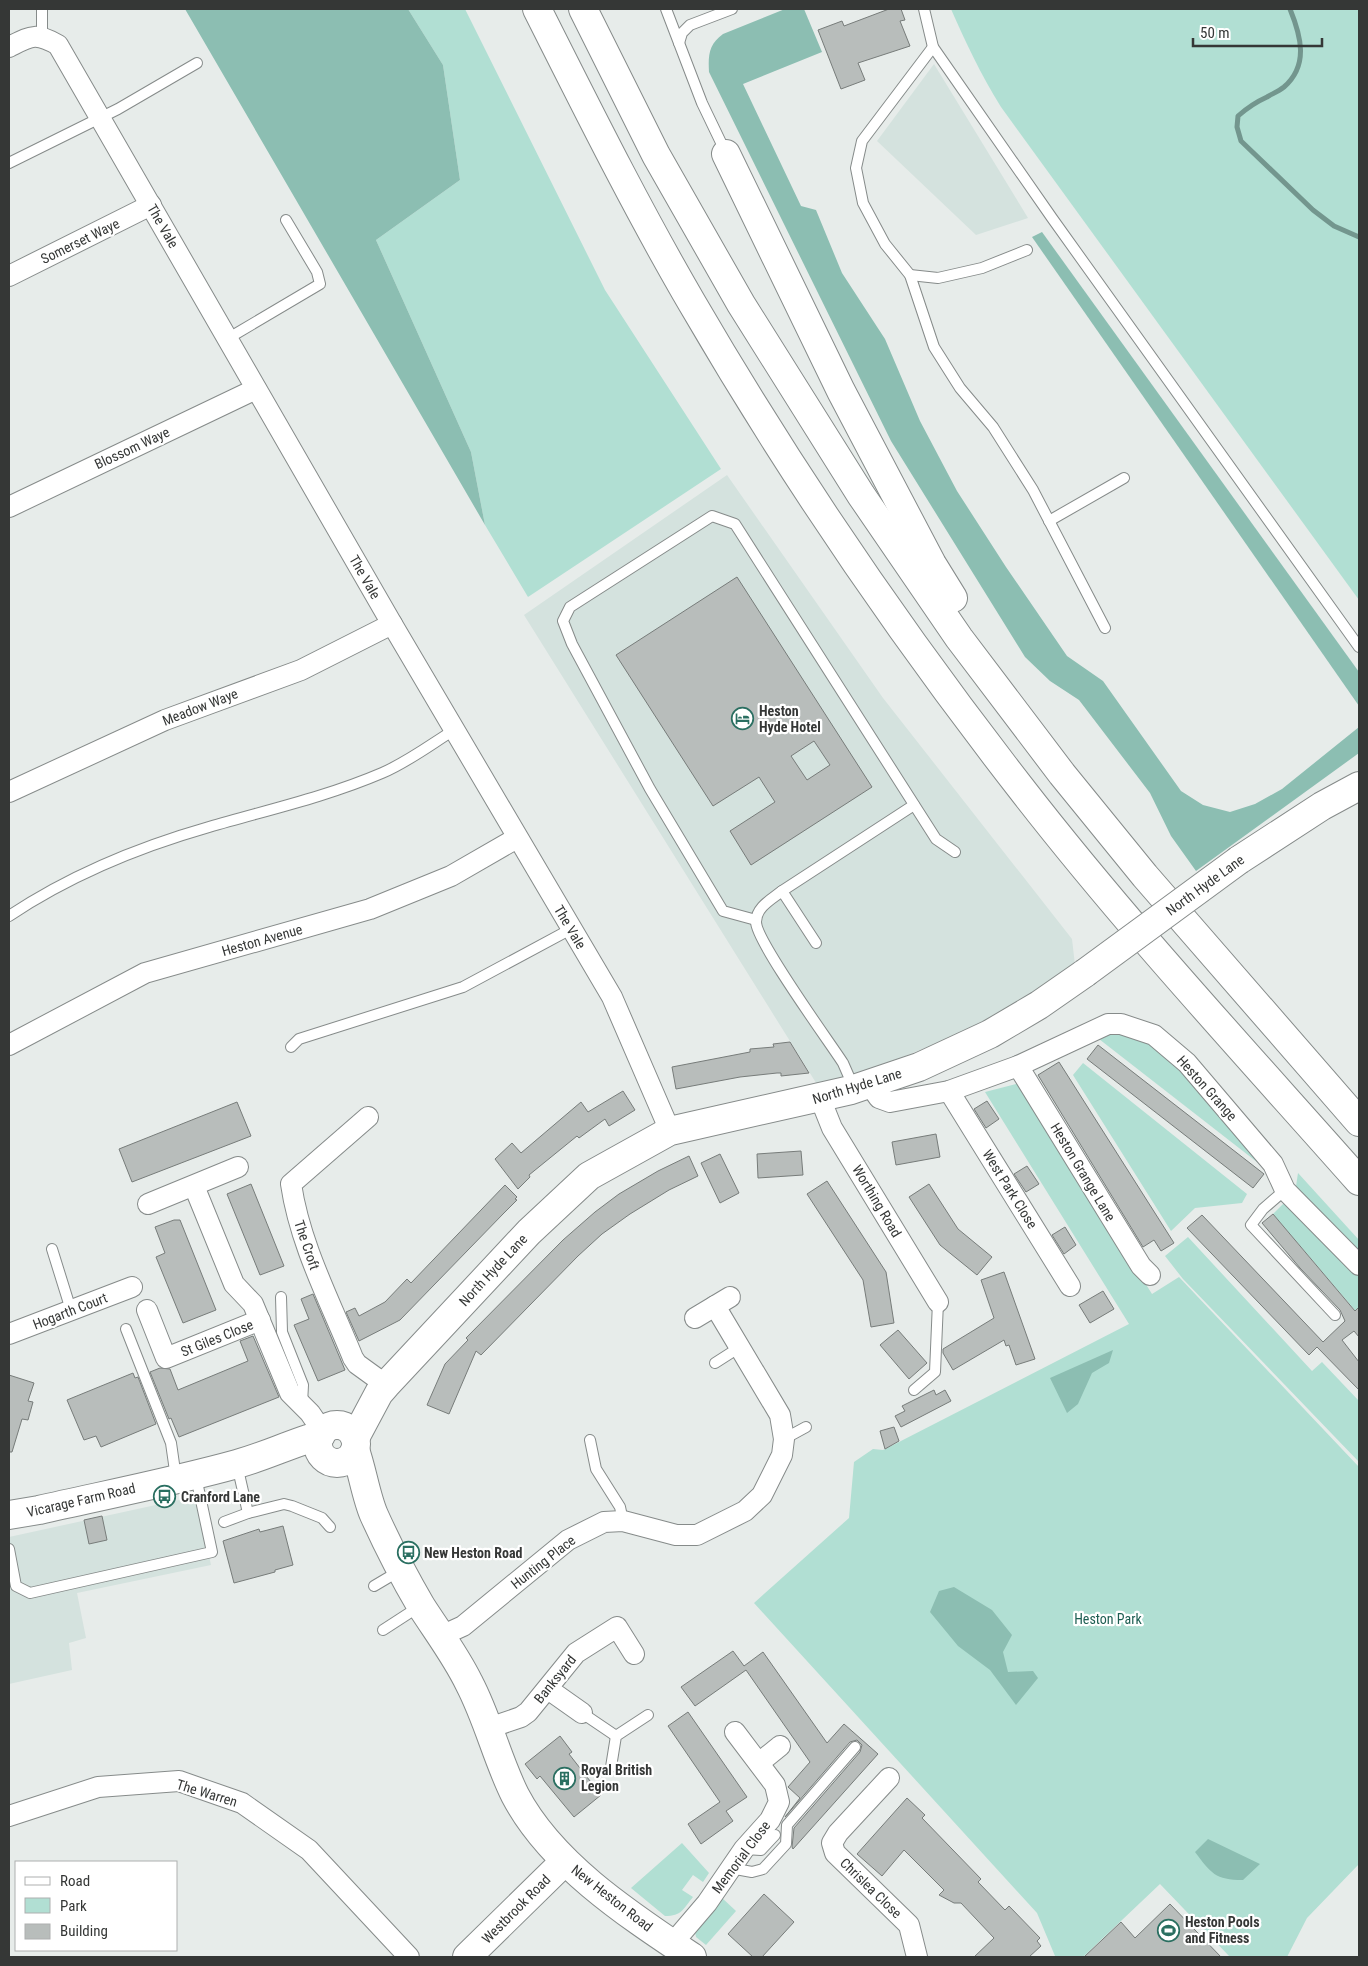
<svg xmlns="http://www.w3.org/2000/svg" width="1368" height="1966" viewBox="0 0 1368 1966" font-family="'Roboto Condensed',sans-serif">
<rect width="100%" height="100%" fill="#e7ecea"/>
<g fill="#d4e2de">
<path d="M 934,64 L 1028,218 L 976,235 L 877,141 Z"/>
<path d="M 727,475 L 883,698 L 1072,939 L 1075,965 L 988,1022 L 871,1070 L 818,1086 L 524,615 Z"/>
<path d="M 197,1496 L 211,1565 L 77,1593 L 86,1638 L 69,1643 L 72,1670 L 9,1684 L 9,1537 Z"/>
</g>
<g fill="#b1dfd3">
<path d="M 408,9 L 465,9 L 605,290 L 721,469 L 528,597 L 485,525 L 471,452 L 376,240 L 460,180 L 443,65 Z"/>
<path d="M 951,9 L 1359,9 L 1359,600 L 1001,107 C 981,75 966,43 951,9 Z"/>
<path d="M 1118,1032 L 1166,1050 L 1266,1169 L 1099,1039 Z"/>
<path d="M 1083,1063 L 1247,1194 L 1242,1203 L 1195,1208 L 1171,1231 L 1073,1075 Z"/>
<path d="M 1020,1083 L 1152,1294 L 1179,1277 L 1359,1467 L 1359,1864 L 1307,1918 L 1287,1957 L 1230,1957 L 1160,1884 L 1083,1957 L 1054,1957 L 1055,1956 L 1037,1913 L 754,1603 L 849,1518 L 854,1462 L 873,1449 L 883,1450 L 899,1442 L 1129,1324 L 985,1092 Z"/>
<path d="M 1298,1173 L 1359,1240 L 1359,1258 L 1295,1193 Z"/>
<path d="M 1283,1204 L 1288,1205 L 1359,1276 L 1359,1315 L 1273,1214 Z"/>
<path d="M 1188,1237 L 1312,1371 L 1322,1362 L 1359,1401 L 1359,1462 L 1183,1279 L 1165,1256 Z"/>
<path d="M 682,1843 L 709,1873 L 703,1882 L 693,1875 L 682,1890 L 693,1897 C 683,1909 682,1916 665,1916 L 631,1888 Z"/>
<path d="M 721,1897 L 736,1911 L 706,1945 L 696,1937 L 695,1932 Z"/>
</g>
<g fill="#8cbeb2">
<path d="M 185,9 L 408,9 L 443,65 L 460,180 L 376,240 L 471,452 L 485,525 Z"/>
<path d="M 785,9 L 804,9 L 822,52 L 743,84 L 801,206 L 816,210 L 842,273 L 885,339 L 920,421 L 957,491 L 1006,567 L 1067,656 L 1103,681 L 1181,791 L 1203,805 L 1230,812 L 1255,804 L 1282,789 L 1359,727 L 1359,753 L 1196,871 L 1171,836 L 1150,793 L 1079,700 L 1050,681 L 1025,657 L 891,441 L 709,72 C 708,55 709,44 723,34 Z"/>
<path d="M 1042,232 L 1359,672 L 1359,706 L 1032,237 Z"/>
<path d="M 1113,1350 L 1109,1363 L 1092,1373 L 1078,1404 L 1067,1413 L 1050,1378 Z"/>
<path d="M 954,1587 L 992,1610 L 1012,1635 L 1003,1652 L 1008,1672 L 1033,1671 L 1038,1678 L 1016,1705 L 990,1670 L 958,1646 L 930,1612 L 939,1591 Z"/>
<path d="M 1208,1839 L 1260,1864 L 1243,1880 C 1215,1880 1211,1873 1195,1852 Z"/>
</g>
<g fill="none" stroke-linecap="round" stroke-linejoin="round">
<path stroke="#73968e" stroke-width="5" d="M 1290,9 C 1301,36 1309,65 1284,87 C 1279,91 1272,94 1267,97 C 1256,102 1247,108 1238,116 L 1237,127 L 1241,141 L 1313,210 L 1334,226 L 1359,237"/>
</g>
<g fill="#b8bdbb" stroke="#777c7a" fill-rule="evenodd">
<path d="M 889,9 L 901,9 L 905,20 L 900,21 L 910,46 L 858,63 L 865,80 L 841,89 L 818,30 L 842,21 L 844,26 Z"/>
<path d="M 737,577 L 872,787 L 751,865 L 730,831 L 775,802 L 759,777 L 713,806 L 616,655 ZM 814,741 L 830,765 L 807,780 L 791,756 Z"/>
<path d="M 790,1042 L 809,1073 L 781,1076 L 781,1073 L 777,1073 L 740,1077 L 676,1089 L 672,1067 L 750,1052 L 750,1049 L 774,1047 L 773,1044 Z"/>
<path d="M 1098,1045 L 1264,1174 L 1253,1188 L 1087,1059 Z"/>
<path d="M 1059,1062 L 1174,1243 L 1161,1251 L 1154,1240 L 1143,1247 L 1038,1075 Z"/>
<path d="M 623,1091 L 635,1110 L 609,1126 L 605,1119 L 579,1138 L 577,1136 L 529,1175 L 530,1177 L 518,1189 L 495,1159 L 512,1143 L 521,1153 L 581,1102 L 588,1112 Z"/>
<path d="M 987,1101 L 999,1119 L 986,1128 L 974,1109 Z"/>
<path d="M 237,1102 L 251,1136 L 132,1182 L 119,1149 Z"/>
<path d="M 936,1134 L 940,1157 L 896,1165 L 892,1142 Z"/>
<path d="M 801,1151 L 803,1175 L 758,1178 L 757,1154 Z"/>
<path d="M 720,1154 L 739,1193 L 720,1203 L 701,1163 Z"/>
<path d="M 689,1156 L 698,1176 L 669,1190 L 630,1214 L 602,1234 L 578,1256 L 481,1355 L 476,1351 L 449,1414 L 427,1405 L 445,1364 L 468,1340 L 466,1338 L 563,1240 L 595,1212 L 619,1194 L 658,1171 Z"/>
<path d="M 1027,1166 L 1039,1184 L 1026,1192 L 1014,1174 Z"/>
<path d="M 827,1181 L 886,1272 L 894,1323 L 871,1327 L 863,1280 L 807,1194 Z"/>
<path d="M 251,1184 L 284,1266 L 260,1275 L 227,1194 Z"/>
<path d="M 929,1184 L 958,1229 L 992,1257 L 977,1275 L 940,1245 L 909,1197 Z"/>
<path d="M 505,1185 L 517,1197 L 515,1199 L 517,1200 L 503,1214 L 400,1320 L 359,1341 L 346,1312 L 355,1308 L 359,1316 L 385,1302 L 407,1279 L 411,1283 Z"/>
<path d="M 1273,1214 L 1355,1311 L 1359,1307 L 1359,1337 L 1354,1331 L 1342,1340 L 1359,1362 L 1359,1390 L 1317,1347 L 1309,1355 L 1187,1228 L 1202,1215 L 1323,1342 L 1345,1321 L 1340,1310 L 1300,1268 L 1262,1223 Z"/>
<path d="M 174,1220 L 180,1220 L 216,1310 L 183,1323 L 156,1257 L 165,1253 L 155,1227 Z"/>
<path d="M 1065,1227 L 1076,1245 L 1064,1254 L 1052,1235 Z"/>
<path d="M 1004,1272 L 1035,1359 L 1016,1365 L 1009,1345 L 1006,1346 L 1004,1340 L 953,1370 L 943,1353 L 943,1349 L 994,1318 L 981,1280 Z"/>
<path d="M 1103,1291 L 1114,1309 L 1090,1323 L 1079,1305 Z"/>
<path d="M 313,1294 L 345,1370 L 318,1381 L 294,1325 L 309,1319 L 301,1299 Z"/>
<path d="M 898,1330 L 927,1363 L 909,1379 L 880,1345 Z"/>
<path d="M 253,1336 L 279,1397 L 179,1437 L 171,1418 L 169,1419 L 150,1372 L 160,1368 L 170,1369 L 178,1390 L 248,1361 L 240,1341 Z"/>
<path d="M 133,1373 L 135,1378 L 138,1377 L 156,1424 L 101,1447 L 96,1436 L 84,1440 L 67,1400 Z"/>
<path d="M 9,1375 L 34,1383 L 28,1401 L 33,1402 L 28,1420 L 22,1419 L 12,1452 L 9,1452 Z"/>
<path d="M 934,1390 L 936,1395 L 945,1390 L 951,1401 L 901,1427 L 895,1416 L 905,1411 L 902,1406 Z"/>
<path d="M 894,1427 L 899,1441 L 885,1449 L 880,1431 Z"/>
<path d="M 102,1516 L 107,1540 L 89,1544 L 84,1520 Z"/>
<path d="M 283,1526 L 293,1565 L 275,1570 L 275,1572 L 234,1583 L 223,1541 L 259,1529 L 260,1532 Z"/>
<path d="M 733,1651 L 744,1666 L 763,1652 L 827,1743 L 844,1724 L 878,1754 L 793,1849 L 792,1847 L 794,1828 L 860,1752 L 862,1745 L 857,1740 L 850,1742 L 785,1817 L 800,1798 L 788,1787 L 810,1762 L 746,1670 L 695,1706 L 681,1687 Z"/>
<path d="M 688,1712 L 747,1797 L 726,1811 L 733,1821 L 701,1844 L 688,1824 L 720,1802 L 668,1726 Z"/>
<path d="M 560,1736 L 572,1752 L 569,1754 L 601,1795 L 574,1817 L 540,1776 L 537,1779 L 525,1764 Z"/>
<path d="M 907,1798 L 925,1815 L 922,1818 L 981,1879 L 978,1882 L 1005,1910 L 1009,1906 L 1040,1938 L 1037,1941 L 1041,1946 L 1029,1957 L 974,1957 L 994,1938 L 961,1903 L 954,1903 L 939,1895 L 944,1890 L 904,1850 L 882,1876 L 857,1854 Z"/>
<path d="M 764,1894 L 794,1922 L 762,1957 L 753,1957 L 728,1934 Z"/>
<path d="M 1170,1904 L 1221,1957 L 1084,1957 L 1121,1922 L 1135,1938 Z"/>
</g>
<g fill="none" stroke-linecap="round" stroke-linejoin="round">
<defs>
<g id="lane">
<path d="M 42,9 L 42,36"/>
<path d="M 666,9 L 702,103 L 726,153"/>
<path d="M 924,9 L 933,47 L 1052,218 L 1359,647"/>
<path d="M 679,43 L 682,33 L 690,25 L 732,9"/>
<path d="M 933,47 L 862,141 L 856,168 L 863,203 L 885,244 L 910,275 L 934,347 L 960,388 L 993,427 L 1033,490 L 1105,628"/>
<path d="M 9,163 L 118,109 L 197,63"/>
<path d="M 910,275 L 938,278 L 982,268 L 1027,250"/>
<path d="M 227,339 L 320,284 L 317,272 L 286,220"/>
<path d="M 1049,521 L 1124,478"/>
<path d="M 782,891 L 816,943"/>
<path d="M 9,916 C 69,876 139,847 209,827 C 267,810 326,797 382,773 C 408,762 430,745 454,730"/>
<path d="M 756,920 L 723,911 L 650,789 L 572,644 L 563,621 L 570,607 L 712,516 L 735,524 L 936,839 L 955,852"/>
<path d="M 291,1047 L 299,1039 L 463,987 L 571,929"/>
<path d="M 851,1089 L 850,1079 L 843,1063 C 828,1040 756,941 756,922 C 756,907 772,899 782,891 L 914,805"/>
<path d="M 1285,1190 L 1263,1209 L 1251,1225 L 1335,1315"/>
<path d="M 52,1249 L 71,1310"/>
<path d="M 281,1297 L 282,1332 L 303,1385 L 302,1404"/>
<path d="M 126,1329 L 171,1443 L 176,1478"/>
<path d="M 715,1363 L 740,1347"/>
<path d="M 914,1390 L 935,1372 L 938,1302"/>
<path d="M 784,1439 L 806,1427"/>
<path d="M 590,1440 L 596,1469 L 620,1507 L 623,1521"/>
<path d="M 237,1465 L 248,1513"/>
<path d="M 224,1522 L 248,1513 L 284,1504 L 292,1506 L 322,1518 L 330,1527"/>
<path d="M 9,1549 L 16,1586 L 30,1593 L 212,1552 L 196,1477"/>
<path d="M 374,1586 L 401,1570"/>
<path d="M 383,1630 L 420,1606"/>
<path d="M 582,1713 L 616,1736"/>
<path d="M 611,1767 L 616,1736 L 648,1715"/>
<path d="M 745,1849 L 761,1850 L 775,1835"/>
<path d="M 730,1868 L 752,1872 L 763,1869 L 786,1844 L 787,1825 L 855,1747"/>
</g>
<g id="street">
<path d="M 9,47 C 31,36 35,32 58,45 L 392,624 L 612,997 L 670,1131"/>
<path d="M 9,276 L 151,205"/>
<path d="M 9,507 L 256,389"/>
<path d="M 9,792 L 165,720 L 301,670 L 392,624"/>
<path d="M 9,1045 L 145,973 L 370,909 L 451,876 L 517,838"/>
<path d="M 1018,1066 L 1141,1266 L 1150,1275"/>
<path d="M 869,1084 L 879,1098 L 890,1102 L 949,1091 L 1018,1066 L 1108,1024 L 1121,1024 L 1154,1035 L 1187,1063 L 1273,1164 L 1285,1190 L 1359,1265"/>
<path d="M 949,1091 L 1070,1286"/>
<path d="M 820,1098 L 832,1128 L 938,1302"/>
<path d="M 368,1117 L 291,1184 C 300,1245 330,1301 353,1358 L 357,1364 L 386,1385"/>
<path d="M 194,1186 L 234,1284 L 253,1304 L 290,1393 L 310,1413 L 323,1432"/>
<path d="M 148,1204 L 238,1167"/>
<path d="M 147,1310 L 166,1358 L 260,1320"/>
<path d="M 695,1318 L 730,1297"/>
<path d="M 9,1334 L 132,1287"/>
<path d="M 441,1636 L 463,1626 L 568,1540 L 604,1522 L 623,1521 L 676,1535 L 697,1535 L 745,1511 L 762,1495 L 782,1455 L 784,1439 L 780,1415 L 715,1306"/>
<path d="M 548,1689 L 582,1713"/>
<path d="M 489,1728 L 521,1717 L 528,1712 L 576,1653 L 617,1627 L 634,1654"/>
<path d="M 759,1763 L 780,1746"/>
<path d="M 889,1778 L 838,1833 L 832,1843 L 835,1853 L 909,1925 L 917,1957"/>
<path d="M 9,1816 L 98,1787 L 179,1781 L 242,1803 L 309,1850 L 409,1957"/>
<path d="M 672,1944 L 707,1903 L 744,1849 L 770,1820 L 779,1802 L 775,1785 L 735,1732"/>
</g>
<g id="secondary">
<path d="M 1239,860 L 1322,806 L 1359,786"/>
<circle cx="337" cy="1444" r="19"/>
<path d="M 355,1438 L 379,1393 L 386,1385 L 529,1232 L 589,1176 L 670,1131 L 851,1090 L 919,1067 L 990,1034 L 1039,1005 L 1085,973"/>
<path d="M 355,1450 C 362,1469 366,1497 374,1515 C 388,1546 404,1577 421,1606 C 437,1631 456,1656 469,1683 C 488,1719 497,1759 515,1795 C 551,1864 629,1915 692,1957"/>
<path d="M 9,1515 L 39,1510 C 105,1495 172,1482 237,1464 C 266,1456 292,1443 321,1435"/>
<path d="M 467,1957 L 565,1861"/>
</g>
<g id="highway">
<path d="M 537,9 C 587,108 636,207 692,303 C 789,470 901,634 1020,787 C 1126,924 1244,1051 1359,1181"/>
<path d="M 583,9 L 656,155 L 741,304 L 861,495 L 959,638 L 1062,774 L 1145,876 L 1359,1122"/>
<path d="M 726,154 L 841,391 L 932,564 L 953,598"/>
</g>
</defs>
<use href="#lane" stroke="#868b8a" stroke-width="12"/>
<use href="#street" stroke="#868b8a" stroke-width="22"/>
<use href="#secondary" stroke="#868b8a" stroke-width="30"/>
<use href="#highway" stroke="#868b8a" stroke-width="30"/>
<use href="#lane" stroke="#fff" stroke-width="10"/>
<use href="#street" stroke="#fff" stroke-width="20"/>
<use href="#secondary" stroke="#fff" stroke-width="28"/>
<use href="#highway" stroke="#fff" stroke-width="28"/>
<defs>
<path id="secondary-bridge" d="M 1085,973 L 1239,860"/>
</defs>
<use href="#secondary-bridge" stroke="#868b8a" stroke-width="30" stroke-linecap="butt"/>
<use href="#secondary-bridge" stroke="#fff" stroke-width="28"/>
</g>
<defs>
<symbol id="hotel-ring" viewBox="-11 -11 22 22"><circle r="9.5" fill="#fff" stroke="#2a6f61" stroke-width="1.5"/><path d="M-6-4.5h1.5V1H6V5H4.5V3h-9V5H-6ZM-4 0a1.8 1.8 0 1 1 3.6 0ZM.5 0V-2.5h3Q6-2.5 6 0Z" fill="#2a6f61"/></symbol>
<symbol id="bus-ring" viewBox="-11 -11 22 22"><circle r="9.5" fill="#fff" stroke="#2a6f61" stroke-width="1.5"/><path d="M-5-6H5V4H4V6H2V4H-2V6H-4V4H-5ZM-3.5-4V0h7V-4ZM-3.5 1.2v1.5H-2V1.2ZM2 1.2v1.5H3.5V1.2Z" fill="#2a6f61"/></symbol>
<symbol id="building-ring" viewBox="-11 -11 22 22"><circle r="9.5" fill="#fff" stroke="#2a6f61" stroke-width="1.5"/><path d="M-4-6H4V6H1V3H-1V6H-4ZM-2.5-4.3h1.7v1.8h-1.7ZM.8-4.3h1.7v1.8H.8ZM-2.5-1h1.7V.8h-1.7ZM.8-1h1.7V.8H.8Z" fill="#2a6f61"/></symbol>
<symbol id="stadium-ring" viewBox="-11 -11 22 22"><circle r="9.5" fill="#fff" stroke="#2a6f61" stroke-width="1.5"/><path d="M0-5a6.5 5 0 1 0 0 10a6.5 5 0 1 0 0-10ZM-3.5-1.8h7v3.6h-7Z" fill="#2a6f61"/></symbol>
</defs>
<g fill-rule="evenodd">
<use href="#hotel-ring" x="730" y="706" width="25" height="25"/>
<use href="#bus-ring" x="152" y="1484" width="25" height="25"/>
<use href="#bus-ring" x="396" y="1540" width="25" height="25"/>
<use href="#building-ring" x="552" y="1766" width="25" height="25"/>
<use href="#stadium-ring" x="1156" y="1918" width="25" height="25"/>
</g>
<g text-anchor="middle" stroke-width="4.5" stroke-linejoin="round" paint-order="stroke">
<g font-size="14" fill="#353736" stroke="#fff">
<text transform="translate(163 226) rotate(60)" y="5">The Vale</text>
<text transform="translate(80 241) rotate(-26)" y="5">Somerset Waye</text>
<text transform="translate(132 448) rotate(-25)" y="5">Blossom Waye</text>
<text transform="translate(365 577) rotate(60)" y="5">The Vale</text>
<text transform="translate(200 707) rotate(-21)" y="5">Meadow Waye</text>
<text transform="translate(1205 885) rotate(-36)" y="5">North Hyde Lane</text>
<text transform="translate(570 927) rotate(59)" y="5">The Vale</text>
<text transform="translate(262 940) rotate(-16)" y="5">Heston Avenue</text>
<text transform="translate(857 1086) rotate(-17)" y="5">North Hyde Lane</text>
<text transform="translate(1207 1088) rotate(48)" y="5">Heston Grange</text>
<text transform="translate(1083 1172) rotate(59)" y="5">Heston Grange Lane</text>
<text transform="translate(1010 1189) rotate(58)" y="5">West Park Close</text>
<text transform="translate(877 1201) rotate(59)" y="5">Worthing Road</text>
<text transform="translate(307 1245) rotate(71)" y="5">The Croft</text>
<text transform="translate(493 1270) rotate(-47)" y="5">North Hyde Lane</text>
<text transform="translate(70 1311) rotate(-21)" y="5">Hogarth Court</text>
<text transform="translate(217 1338) rotate(-22)" y="5">St Giles Close</text>
<text transform="translate(81 1500) rotate(-13)" y="5">Vicarage Farm Road</text>
<text transform="translate(543 1562) rotate(-38)" y="5">Hunting Place</text>
<text transform="translate(555 1679) rotate(-51)" y="5">Banksyard</text>
<text transform="translate(207 1793) rotate(17)" y="5">The Warren</text>
<text transform="translate(741 1857) rotate(-53)" y="5">Memorial Close</text>
<text transform="translate(871 1888) rotate(44)" y="5">Chrislea Close</text>
<text transform="translate(612 1898) rotate(38)" y="5">New Heston Road</text>
<text transform="translate(516 1909) rotate(-45)" y="5">Westbrook Road</text>
</g>
<g font-size="14" font-weight="bold" fill="#353736" stroke="#fff" text-anchor="start">
<text x="759" y="716">Heston<tspan x="759" dy="16">Hyde Hotel</tspan></text>
<text x="181" y="1502">Cranford Lane</text>
<text x="424" y="1558">New Heston Road</text>
<text x="581" y="1775">Royal British<tspan x="581" dy="16">Legion</tspan></text>
<text x="1185" y="1927">Heston Pools<tspan x="1185" dy="16">and Fitness</tspan></text>
</g>
<g font-size="14" fill="#1d5e52" stroke="#fff">
<text x="1108" y="1624">Heston Park</text>
</g>
</g>
<rect width="1368" height="1966" fill="none" stroke="#353736" stroke-width="20"/>
<rect x="15" y="1861" width="162" height="90" fill="#ffffff" stroke="#aeafaf"/>
<rect x="25" y="1877" width="25" height="8" fill="#ffffff" stroke="#aeafaf"/>
<text x="60" y="1886" font-size="15" fill="#353736">Road</text>
<rect x="25" y="1898" width="25" height="15" fill="#b1dfd3" stroke="#aeafaf"/>
<text x="60" y="1911" font-size="15" fill="#353736">Park</text>
<rect x="25" y="1924" width="25" height="15" fill="#b8bdbb" stroke="#aeafaf"/>
<text x="60" y="1936" font-size="15" fill="#353736">Building</text>
<path d="M1193 38v8h129v-8" fill="none" stroke="#353736" stroke-width="2.5"/>
<text x="1200" y="38" font-size="15" fill="#353736" stroke="#ffffff" stroke-width="4" paint-order="stroke">50 m</text>
</svg>
